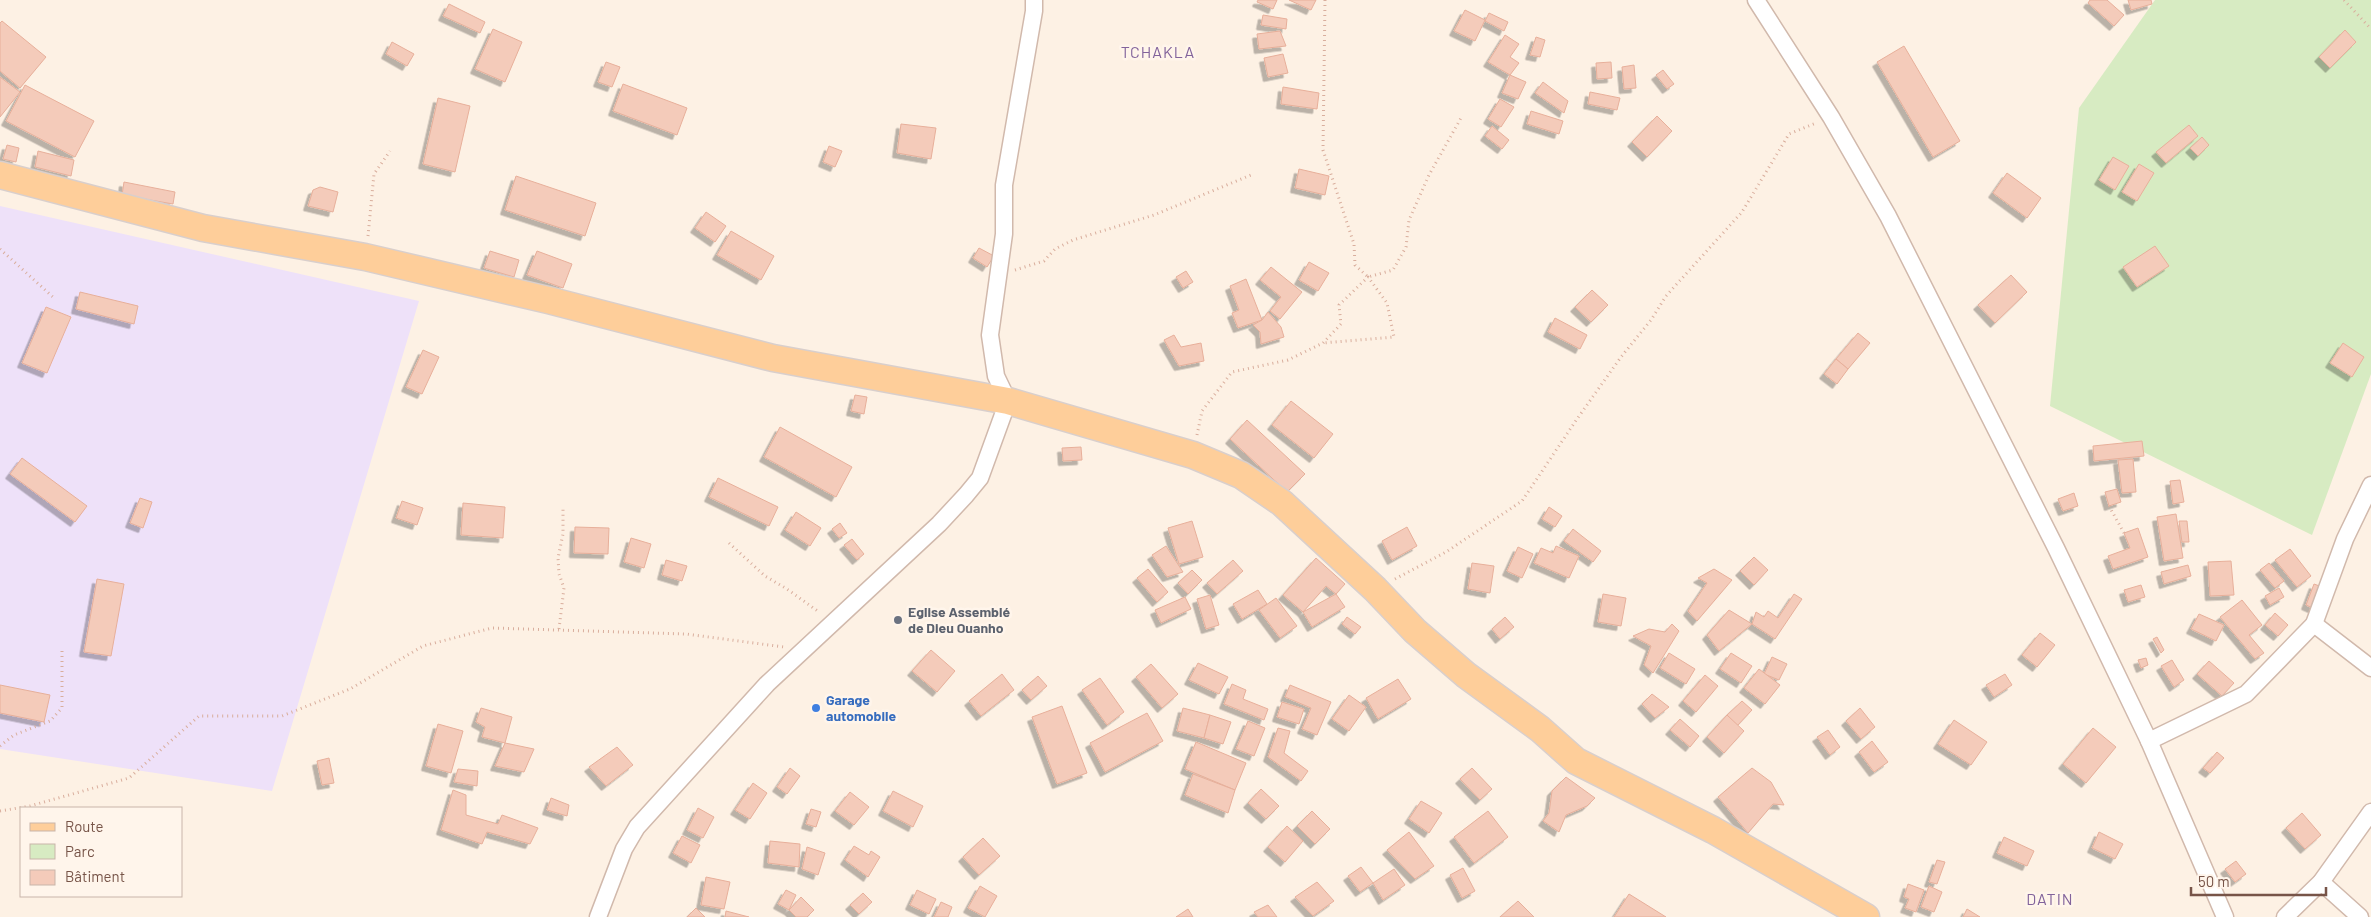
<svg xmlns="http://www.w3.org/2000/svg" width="2371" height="917" viewBox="0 0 2371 917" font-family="Barlow,sans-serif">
<defs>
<filter id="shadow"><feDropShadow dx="-4.5" dy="4.5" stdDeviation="0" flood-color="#0004"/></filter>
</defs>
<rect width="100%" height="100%" fill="#fdf1e4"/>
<path fill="#eee1f9" d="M 0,206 L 419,301 L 272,791 L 0,749 Z"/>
<path fill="#d7ebc2" d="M 2155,0 L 2371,0 L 2371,374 L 2312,535 L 2050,406 L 2079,108 Z"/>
<g fill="#f4cbba" stroke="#e7af9a" filter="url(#shadow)">
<path d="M 1258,0 L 1277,0 L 1273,9 L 1257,2 Z"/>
<path d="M 1289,0 L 1316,0 L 1311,10 Z"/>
<path d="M 2090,0 L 2107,0 L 2124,15 L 2114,26 L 2088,3 Z"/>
<path d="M 2128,0 L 2151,0 L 2152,4 L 2131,10 Z"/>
<path d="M 449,4 L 485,22 L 480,33 L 443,16 Z"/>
<path d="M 1465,10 L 1485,20 L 1475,41 L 1454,31 Z"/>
<path d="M 1489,13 L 1508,22 L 1504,31 L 1485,21 Z"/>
<path d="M 1263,15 L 1287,19 L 1286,29 L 1261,25 Z"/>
<path d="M 2,21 L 46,57 L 20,88 L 0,71 L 0,23 Z"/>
<path d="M 493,29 L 522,42 L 505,82 L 475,69 Z"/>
<path d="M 2345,30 L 2356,42 L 2330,68 L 2319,57 Z"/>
<path d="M 1280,31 L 1286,46 L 1259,49 L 1257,34 Z"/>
<path d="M 1505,35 L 1519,44 L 1510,57 L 1519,63 L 1510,75 L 1488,62 Z"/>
<path d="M 1536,37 L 1545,40 L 1540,57 L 1530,55 Z"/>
<path d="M 392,42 L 414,54 L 407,66 L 386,54 Z"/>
<path d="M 1904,46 L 1960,141 L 1933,157 L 1877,62 Z"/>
<path d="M 1283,54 L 1288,73 L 1268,77 L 1264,58 Z"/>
<path d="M 606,62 L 620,67 L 612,87 L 598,82 Z"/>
<path d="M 1611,62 L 1612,78 L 1597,79 L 1596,63 Z"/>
<path d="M 1634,65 L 1636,88 L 1624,89 L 1622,67 Z"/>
<path d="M 1663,70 L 1674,84 L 1667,89 L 1656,75 Z"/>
<path d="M 1510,75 L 1526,82 L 1518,99 L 1502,93 Z"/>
<path d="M 0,77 L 20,92 L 0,117 Z"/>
<path d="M 1543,82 L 1568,101 L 1564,113 L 1535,93 Z"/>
<path d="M 623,84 L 687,108 L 677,135 L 613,111 Z"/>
<path d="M 25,85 L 94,121 L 75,157 L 6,121 Z"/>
<path d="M 1283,87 L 1319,93 L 1317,109 L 1281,104 Z"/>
<path d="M 1590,92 L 1620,98 L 1617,110 L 1588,104 Z"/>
<path d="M 438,98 L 470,106 L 455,172 L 423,164 Z"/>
<path d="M 1500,99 L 1514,107 L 1501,127 L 1488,119 Z"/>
<path d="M 1531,111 L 1563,121 L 1559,134 L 1527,124 Z"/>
<path d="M 1657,116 L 1672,131 L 1647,157 L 1632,142 Z"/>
<path d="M 901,124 L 936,128 L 931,159 L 897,153 Z"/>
<path d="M 2189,125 L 2198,136 L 2166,163 L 2156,152 Z"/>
<path d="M 1492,126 L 1509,140 L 1502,149 L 1485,136 Z"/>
<path d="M 2202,137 L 2209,145 L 2198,156 L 2190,148 Z"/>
<path d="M 7,145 L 19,148 L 16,162 L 3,159 Z"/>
<path d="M 829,146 L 842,151 L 835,167 L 823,162 Z"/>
<path d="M 38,151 L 74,160 L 71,176 L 35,167 Z"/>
<path d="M 2113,157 L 2129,166 L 2115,190 L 2099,180 Z"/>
<path d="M 2139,164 L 2154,173 L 2137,201 L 2122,192 Z"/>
<path d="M 1299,169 L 1329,176 L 1325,195 L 1295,188 Z"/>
<path d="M 2007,173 L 2041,198 L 2027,218 L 1993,193 Z"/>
<path d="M 516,176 L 596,203 L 585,236 L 505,210 Z"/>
<path d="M 124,182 L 175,192 L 173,204 L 122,195 Z"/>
<path d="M 320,187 L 338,192 L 333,212 L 308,206 L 313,190 Z"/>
<path d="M 706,212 L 726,226 L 715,242 L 695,228 Z"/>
<path d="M 731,231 L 774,256 L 761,280 L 717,255 Z"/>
<path d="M 2155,246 L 2169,266 L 2137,287 L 2123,267 Z"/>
<path d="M 979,248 L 994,256 L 987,267 L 973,258 Z"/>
<path d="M 490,251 L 519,260 L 514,277 L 484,268 Z"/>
<path d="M 537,251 L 572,264 L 563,288 L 527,275 Z"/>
<path d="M 1309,262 L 1329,273 L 1318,291 L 1299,280 Z"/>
<path d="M 1271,267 L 1302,292 L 1280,319 L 1270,311 L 1281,297 L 1260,280 Z"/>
<path d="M 1186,271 L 1193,282 L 1183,288 L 1176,277 Z"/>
<path d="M 2011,275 L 2027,292 L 1995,323 L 1978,305 Z"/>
<path d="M 1246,279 L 1262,320 L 1238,328 L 1232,313 L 1239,310 L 1230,286 Z"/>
<path d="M 1592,290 L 1608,305 L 1591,322 L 1575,307 Z"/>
<path d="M 80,292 L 138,306 L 134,324 L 76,309 Z"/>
<path d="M 46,307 L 71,317 L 47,373 L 22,363 Z"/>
<path d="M 1268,312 L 1281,327 L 1284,337 L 1261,344 L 1260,332 L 1253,325 L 1262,320 Z"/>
<path d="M 1555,318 L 1587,335 L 1580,349 L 1548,332 Z"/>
<path d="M 1858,333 L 1870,343 L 1848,369 L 1836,359 Z"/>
<path d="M 1174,335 L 1181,347 L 1201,343 L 1204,361 L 1179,366 L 1164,340 Z"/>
<path d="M 2343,343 L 2364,357 L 2352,377 L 2330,363 Z"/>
<path d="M 423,350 L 439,357 L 422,394 L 406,387 Z"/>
<path d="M 1836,359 L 1848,369 L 1837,384 L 1824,374 Z"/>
<path d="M 855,395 L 867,397 L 864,414 L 851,411 Z"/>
<path d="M 1291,401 L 1333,434 L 1314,458 L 1272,425 Z"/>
<path d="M 1247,420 L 1305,474 L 1287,492 L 1230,439 Z"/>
<path d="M 780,427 L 852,467 L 836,497 L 764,457 Z"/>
<path d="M 2142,441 L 2144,456 L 2094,461 L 2093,446 Z"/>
<path d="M 1081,447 L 1082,460 L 1063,461 L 1062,448 Z"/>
<path d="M 22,458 L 87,506 L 75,522 L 10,474 Z"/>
<path d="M 2133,459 L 2136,492 L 2122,493 L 2118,460 Z"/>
<path d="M 718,478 L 778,507 L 769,526 L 709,497 Z"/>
<path d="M 2180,480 L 2184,502 L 2173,504 L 2170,481 Z"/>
<path d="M 2117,489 L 2121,502 L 2109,506 L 2105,492 Z"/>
<path d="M 2074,493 L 2078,506 L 2063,511 L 2058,499 Z"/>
<path d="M 140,498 L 152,502 L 143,528 L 130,523 Z"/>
<path d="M 402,501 L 423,508 L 417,525 L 396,518 Z"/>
<path d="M 463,503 L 505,507 L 503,538 L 461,535 Z"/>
<path d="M 1549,507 L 1562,516 L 1555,527 L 1542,519 Z"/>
<path d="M 796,512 L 821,528 L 810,546 L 785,530 Z"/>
<path d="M 2176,514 L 2183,558 L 2164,561 L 2157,517 Z"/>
<path d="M 1192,521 L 1203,557 L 1179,564 L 1168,528 Z"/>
<path d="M 2179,521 L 2187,521 L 2189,542 L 2182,542 Z"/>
<path d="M 840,523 L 847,533 L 839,538 L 832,529 Z"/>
<path d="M 575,527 L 609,528 L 608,554 L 574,553 Z"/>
<path d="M 1407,527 L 1417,546 L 1392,560 L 1382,541 Z"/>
<path d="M 2138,528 L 2148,557 L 2113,569 L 2108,556 L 2130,548 L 2124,533 Z"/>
<path d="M 1573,529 L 1601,551 L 1593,562 L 1564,541 Z"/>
<path d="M 631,538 L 651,544 L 644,568 L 624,562 Z"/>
<path d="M 852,539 L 864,554 L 857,560 L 844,545 Z"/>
<path d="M 1166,546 L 1183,572 L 1167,577 L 1152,555 Z"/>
<path d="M 1556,546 L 1579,556 L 1569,578 L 1534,563 L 1541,548 L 1553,553 Z"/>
<path d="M 1518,547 L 1533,554 L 1522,578 L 1507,571 Z"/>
<path d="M 2290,549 L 2311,576 L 2297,587 L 2275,560 Z"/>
<path d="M 1754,557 L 1768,570 L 1754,585 L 1740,571 Z"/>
<path d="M 1316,558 L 1345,584 L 1336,594 L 1326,586 L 1303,612 L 1283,595 Z"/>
<path d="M 666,560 L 687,566 L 682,581 L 662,575 Z"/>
<path d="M 1233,560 L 1243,571 L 1217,594 L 1207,583 Z"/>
<path d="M 2231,561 L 2234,595 L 2210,596 L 2208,562 Z"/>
<path d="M 1472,563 L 1494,566 L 1490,593 L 1468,589 Z"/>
<path d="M 2269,563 L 2284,581 L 2275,588 L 2260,570 Z"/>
<path d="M 2188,565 L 2191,576 L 2164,584 L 2161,572 Z"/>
<path d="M 1148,569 L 1168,592 L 1157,602 L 1137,578 Z"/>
<path d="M 1714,569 L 1732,580 L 1697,621 L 1688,611 L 1707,583 L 1698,578 Z"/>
<path d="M 1192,570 L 1202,580 L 1188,594 L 1178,583 Z"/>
<path d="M 97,579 L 124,584 L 111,656 L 84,652 Z"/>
<path d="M 2314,584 L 2325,588 L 2317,610 L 2306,605 Z"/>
<path d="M 2141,585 L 2145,597 L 2128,602 L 2124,590 Z"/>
<path d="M 2279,588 L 2284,597 L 2270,605 L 2265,596 Z"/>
<path d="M 1258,590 L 1267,604 L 1242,619 L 1233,604 Z"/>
<path d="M 1336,594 L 1345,607 L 1312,627 L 1303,612 Z"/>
<path d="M 1603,594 L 1626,598 L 1621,626 L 1598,622 Z"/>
<path d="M 1794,594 L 1802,599 L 1775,639 L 1752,624 L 1756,612 L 1764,617 L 1768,611 L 1778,618 Z"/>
<path d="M 1210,595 L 1219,625 L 1206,629 L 1197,599 Z"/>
<path d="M 1185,597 L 1191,609 L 1161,623 L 1155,610 Z"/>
<path d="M 1276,598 L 1297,626 L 1280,638 L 1259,610 Z"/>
<path d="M 2242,600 L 2262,625 L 2249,635 L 2264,653 L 2255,659 L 2220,617 Z"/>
<path d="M 1729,610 L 1752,624 L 1719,651 L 1707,635 Z"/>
<path d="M 2275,613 L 2288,625 L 2278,636 L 2265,625 Z"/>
<path d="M 2199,614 L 2224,625 L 2216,641 L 2191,629 Z"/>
<path d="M 1347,617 L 1361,627 L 1355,634 L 1342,624 Z"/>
<path d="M 1505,617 L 1514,627 L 1500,639 L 1492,629 Z"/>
<path d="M 1672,624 L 1679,631 L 1653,673 L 1644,665 L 1651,646 L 1633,636 L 1649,629 L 1665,632 Z"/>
<path d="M 2040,633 L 2055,645 L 2037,667 L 2022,655 Z"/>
<path d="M 2157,637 L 2164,650 L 2161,653 L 2153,639 Z"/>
<path d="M 931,650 L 955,671 L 937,692 L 912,671 Z"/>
<path d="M 1669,653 L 1695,669 L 1686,684 L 1660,668 Z"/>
<path d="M 1731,653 L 1752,666 L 1741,683 L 1720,669 Z"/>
<path d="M 1772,657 L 1787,664 L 1779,680 L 1764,674 Z"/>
<path d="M 2146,658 L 2148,665 L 2141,668 L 2138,660 Z"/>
<path d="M 2172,660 L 2184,680 L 2174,687 L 2161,666 Z"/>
<path d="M 2209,661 L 2234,683 L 2222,696 L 2197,674 Z"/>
<path d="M 1198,663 L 1228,677 L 1219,694 L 1189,680 Z"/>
<path d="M 1151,664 L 1178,694 L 1162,708 L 1136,677 Z"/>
<path d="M 1759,669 L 1780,685 L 1765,704 L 1744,688 Z"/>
<path d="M 1002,674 L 1014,690 L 981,716 L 969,701 Z"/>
<path d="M 2005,674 L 2012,685 L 1994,697 L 1986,685 Z"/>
<path d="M 1705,675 L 1718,686 L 1696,712 L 1683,701 Z"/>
<path d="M 1038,676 L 1047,686 L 1031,700 L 1022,690 Z"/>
<path d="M 1100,678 L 1124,712 L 1107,725 L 1082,690 Z"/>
<path d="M 1398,679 L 1411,699 L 1378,719 L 1366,698 Z"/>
<path d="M 1232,684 L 1246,690 L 1243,699 L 1268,709 L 1264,720 L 1224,704 Z"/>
<path d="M 0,685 L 50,695 L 44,722 L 0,713 Z"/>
<path d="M 1290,685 L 1331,702 L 1317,735 L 1302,729 L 1311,708 L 1285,697 Z"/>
<path d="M 1652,694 L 1669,707 L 1655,718 L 1642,704 Z"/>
<path d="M 1349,695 L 1366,707 L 1349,731 L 1332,719 Z"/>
<path d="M 1742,701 L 1752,710 L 1737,726 L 1727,715 Z"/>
<path d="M 1282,702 L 1304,709 L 1299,724 L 1277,717 Z"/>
<path d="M 1062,706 L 1087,773 L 1057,784 L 1032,717 Z"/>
<path d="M 481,708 L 512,717 L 505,743 L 482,737 L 485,727 L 476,722 Z"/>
<path d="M 1183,708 L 1210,715 L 1204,738 L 1177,731 Z"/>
<path d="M 1860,708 L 1875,727 L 1861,739 L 1846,721 Z"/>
<path d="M 1147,713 L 1163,741 L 1105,772 L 1090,743 Z"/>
<path d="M 1210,715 L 1231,722 L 1223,744 L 1204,738 Z"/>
<path d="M 1727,715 L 1744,731 L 1724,753 L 1707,737 Z"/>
<path d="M 1680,719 L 1699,736 L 1690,747 L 1670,730 Z"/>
<path d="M 1954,720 L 1987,742 L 1971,765 L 1938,744 Z"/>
<path d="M 1248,721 L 1265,728 L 1254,756 L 1236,749 Z"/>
<path d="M 438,724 L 463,731 L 451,773 L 426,766 Z"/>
<path d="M 1278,728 L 1290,731 L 1284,753 L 1308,771 L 1301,781 L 1268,757 Z"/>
<path d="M 2093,728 L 2116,747 L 2086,783 L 2063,764 Z"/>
<path d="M 1828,730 L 1840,747 L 1830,755 L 1817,737 Z"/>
<path d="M 1872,741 L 1888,762 L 1874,772 L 1859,752 Z"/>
<path d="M 1196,742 L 1246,763 L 1235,790 L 1185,769 Z"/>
<path d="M 505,743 L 534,749 L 524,772 L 495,766 Z"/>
<path d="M 617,747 L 633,765 L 606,786 L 589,767 Z"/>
<path d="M 2217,752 L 2224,758 L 2210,773 L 2203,768 Z"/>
<path d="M 329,758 L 334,783 L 322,785 L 317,761 Z"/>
<path d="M 790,768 L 800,776 L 787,794 L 777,787 Z"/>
<path d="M 1472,768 L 1492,789 L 1480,800 L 1460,779 Z"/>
<path d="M 1752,768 L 1771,782 L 1784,805 L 1773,804 L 1748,833 L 1718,797 Z"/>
<path d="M 458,769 L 478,771 L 477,786 L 454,782 Z"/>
<path d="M 1193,774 L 1235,790 L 1228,813 L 1185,795 Z"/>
<path d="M 1566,777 L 1595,798 L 1587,806 L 1566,815 L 1559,832 L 1543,821 L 1549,813 L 1552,791 Z"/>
<path d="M 753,783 L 767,793 L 750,819 L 735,810 Z"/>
<path d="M 1261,789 L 1279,806 L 1266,819 L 1248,803 Z"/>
<path d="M 453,790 L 466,795 L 466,815 L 498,824 L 502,815 L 538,828 L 530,844 L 487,832 L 482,844 L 441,830 Z"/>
<path d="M 893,791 L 923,806 L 913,827 L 883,811 Z"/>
<path d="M 850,792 L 869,807 L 854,825 L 835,811 Z"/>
<path d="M 551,798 L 569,805 L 567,816 L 547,810 Z"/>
<path d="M 1421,801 L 1442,813 L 1429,833 L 1409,819 Z"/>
<path d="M 698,808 L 714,817 L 703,838 L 687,830 Z"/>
<path d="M 811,809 L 821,812 L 816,827 L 806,824 Z"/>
<path d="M 1312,811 L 1330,829 L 1315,844 L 1297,826 Z"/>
<path d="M 1488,811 L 1508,837 L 1474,863 L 1454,837 Z"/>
<path d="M 2302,813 L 2321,835 L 2305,849 L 2286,828 Z"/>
<path d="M 1287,826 L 1303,841 L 1285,862 L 1268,847 Z"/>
<path d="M 1409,832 L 1434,866 L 1415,879 L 1387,850 Z"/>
<path d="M 2099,832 L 2123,844 L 2115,859 L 2092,848 Z"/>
<path d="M 682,836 L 700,845 L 691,863 L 673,853 Z"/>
<path d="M 2004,837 L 2034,851 L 2027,866 L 1997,853 Z"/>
<path d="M 983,838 L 1000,856 L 979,875 L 963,857 Z"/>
<path d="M 770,841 L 800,844 L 799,867 L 768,863 Z"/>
<path d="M 854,846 L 869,855 L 871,851 L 880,857 L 868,877 L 845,860 Z"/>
<path d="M 807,847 L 825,853 L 818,875 L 802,869 Z"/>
<path d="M 1937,860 L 1945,862 L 1937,884 L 1929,882 Z"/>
<path d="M 2236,861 L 2246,874 L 2235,882 L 2225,869 Z"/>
<path d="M 1361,867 L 1373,883 L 1360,892 L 1348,876 Z"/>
<path d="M 1463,868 L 1475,891 L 1462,898 L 1450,875 Z"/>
<path d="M 1394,869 L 1405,885 L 1383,900 L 1373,883 Z"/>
<path d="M 706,877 L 730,882 L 724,909 L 701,905 Z"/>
<path d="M 1317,882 L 1334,901 L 1313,916 L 1295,897 Z"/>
<path d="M 1908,884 L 1924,890 L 1916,912 L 1905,908 L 1909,899 L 1904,897 Z"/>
<path d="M 980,886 L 997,896 L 985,917 L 968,908 Z"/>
<path d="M 1929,886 L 1942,892 L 1934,912 L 1921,907 Z"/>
<path d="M 786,890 L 796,895 L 789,910 L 778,904 Z"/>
<path d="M 917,890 L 936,899 L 929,914 L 910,905 Z"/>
<path d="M 863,893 L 872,902 L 859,914 L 850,905 Z"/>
<path d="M 1629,894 L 1666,917 L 1614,917 Z"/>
<path d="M 801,897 L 814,910 L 807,917 L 796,917 L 789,910 Z"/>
<path d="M 1518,901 L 1534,917 L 1500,917 Z"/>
<path d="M 941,902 L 952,907 L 948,917 L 934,917 Z"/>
<path d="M 1268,905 L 1277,917 L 1258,917 L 1254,912 Z"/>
<path d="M 696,908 L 705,917 L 687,917 Z"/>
<path d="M 1188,909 L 1193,917 L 1176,917 Z"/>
<path d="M 1967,909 L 1980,917 L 1963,917 Z"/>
<path d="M 726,911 L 749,917 L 725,917 Z"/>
</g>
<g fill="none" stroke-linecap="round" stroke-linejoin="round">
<defs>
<g id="minor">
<path d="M 1756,0 L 1831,117 L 1888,216 L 2056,548 L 2149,741 L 2225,917"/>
<path d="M 2314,624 L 2371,668"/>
<path d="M 2149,741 L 2246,694 L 2314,624 L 2345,539 L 2371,485"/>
<path d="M 2321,882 L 2360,917"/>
<path d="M 598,917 L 624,849 L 637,827 L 767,684 L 939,524 L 966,495 L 980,478 L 1008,401 L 996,376 L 990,335 L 1004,234 L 1004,185 L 1034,11 L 1034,0"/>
<path d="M 2285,917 L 2321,882 L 2371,812"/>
</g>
<path id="primary" d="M 0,175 L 203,228 L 365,257 L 548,300 L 773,358 L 1008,401 L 1193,455 L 1241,475 L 1282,503 L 1375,589 L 1415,631 L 1466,675 L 1540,729 L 1576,761 L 1713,830 L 1866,917"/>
</defs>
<use href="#minor" stroke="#d1b9ac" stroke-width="19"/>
<use href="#primary" stroke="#d9cfcc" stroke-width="29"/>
<g stroke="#d9ae9d" stroke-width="3" stroke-dasharray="1 4" stroke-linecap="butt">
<path d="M 1325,0 L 1323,150 L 1354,244 L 1355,265 L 1368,277 L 1393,270 L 1406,247 L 1409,220 L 1429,175 L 1461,118"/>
<path d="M 2344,0 L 2371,29"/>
<path d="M 368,236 L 374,174 L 390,151"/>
<path d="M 0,249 L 54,298"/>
<path d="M 1015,270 L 1044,261 L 1055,249 L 1073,240 L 1154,215 L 1251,175"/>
<path d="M 1197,435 L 1202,411 L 1232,372 L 1288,360 L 1323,343 L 1341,324 L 1339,305 L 1368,277 L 1387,303 L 1394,337 L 1323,343"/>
<path d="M 2109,506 L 2124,533"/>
<path d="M 729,543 L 765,576 L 787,589 L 819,612"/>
<path d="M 1395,579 L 1446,552 L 1522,501 L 1577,419 L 1621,357 L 1651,320 L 1666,296 L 1742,212 L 1789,134 L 1816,123"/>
<path d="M 559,629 L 564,588 L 559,574 L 558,558 L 563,534 L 563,508"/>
<path d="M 0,746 L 14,735 L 50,721 L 62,708 L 62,650"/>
<path d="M 0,811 L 30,806 L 129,778 L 199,716 L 282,716 L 350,689 L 423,646 L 492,628 L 686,634 L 784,647"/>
</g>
<use href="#minor" stroke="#fff" stroke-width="16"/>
<use href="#primary" stroke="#fece9a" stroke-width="26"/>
</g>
<circle fill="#6b7280" stroke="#fff5eb" stroke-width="2" cx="898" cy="620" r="5"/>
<circle fill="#3f7fe0" stroke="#fff5eb" stroke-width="2" cx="816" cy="708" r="5"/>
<g text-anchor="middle" stroke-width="5" stroke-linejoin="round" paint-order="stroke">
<g font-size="14" font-weight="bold" fill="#5b616d" stroke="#fff5eb" text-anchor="start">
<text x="908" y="617">Eglise Assemblé<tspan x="908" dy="16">de Dieu Ouanho</tspan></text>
</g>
<g font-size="14" font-weight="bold" fill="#366cbe" stroke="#fff5eb" text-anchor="start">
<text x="826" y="705">Garage<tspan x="826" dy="16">automobile</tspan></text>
</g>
<g font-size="16" letter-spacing="1" fill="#82639b" stroke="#fff5eb">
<text x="1158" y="58">TCHAKLA</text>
<text x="2050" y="905">DATIN</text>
</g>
</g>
<rect x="20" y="807" width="162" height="90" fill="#fff5eb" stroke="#c9b5aa"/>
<rect x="30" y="823" width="25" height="8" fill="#fece9a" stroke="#c9b5aa"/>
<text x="65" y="832" font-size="15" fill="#775448">Route</text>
<rect x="30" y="844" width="25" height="15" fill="#d7ebc2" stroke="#c9b5aa"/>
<text x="65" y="857" font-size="15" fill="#775448">Parc</text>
<rect x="30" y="870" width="25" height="15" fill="#f4cbba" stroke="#c9b5aa"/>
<text x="65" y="882" font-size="15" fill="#775448">Bâtiment</text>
<path d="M2191 887v8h135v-8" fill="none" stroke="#775448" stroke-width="2.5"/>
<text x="2198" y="887" font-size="15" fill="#775448" stroke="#fff5eb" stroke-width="4" paint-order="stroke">50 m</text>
</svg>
